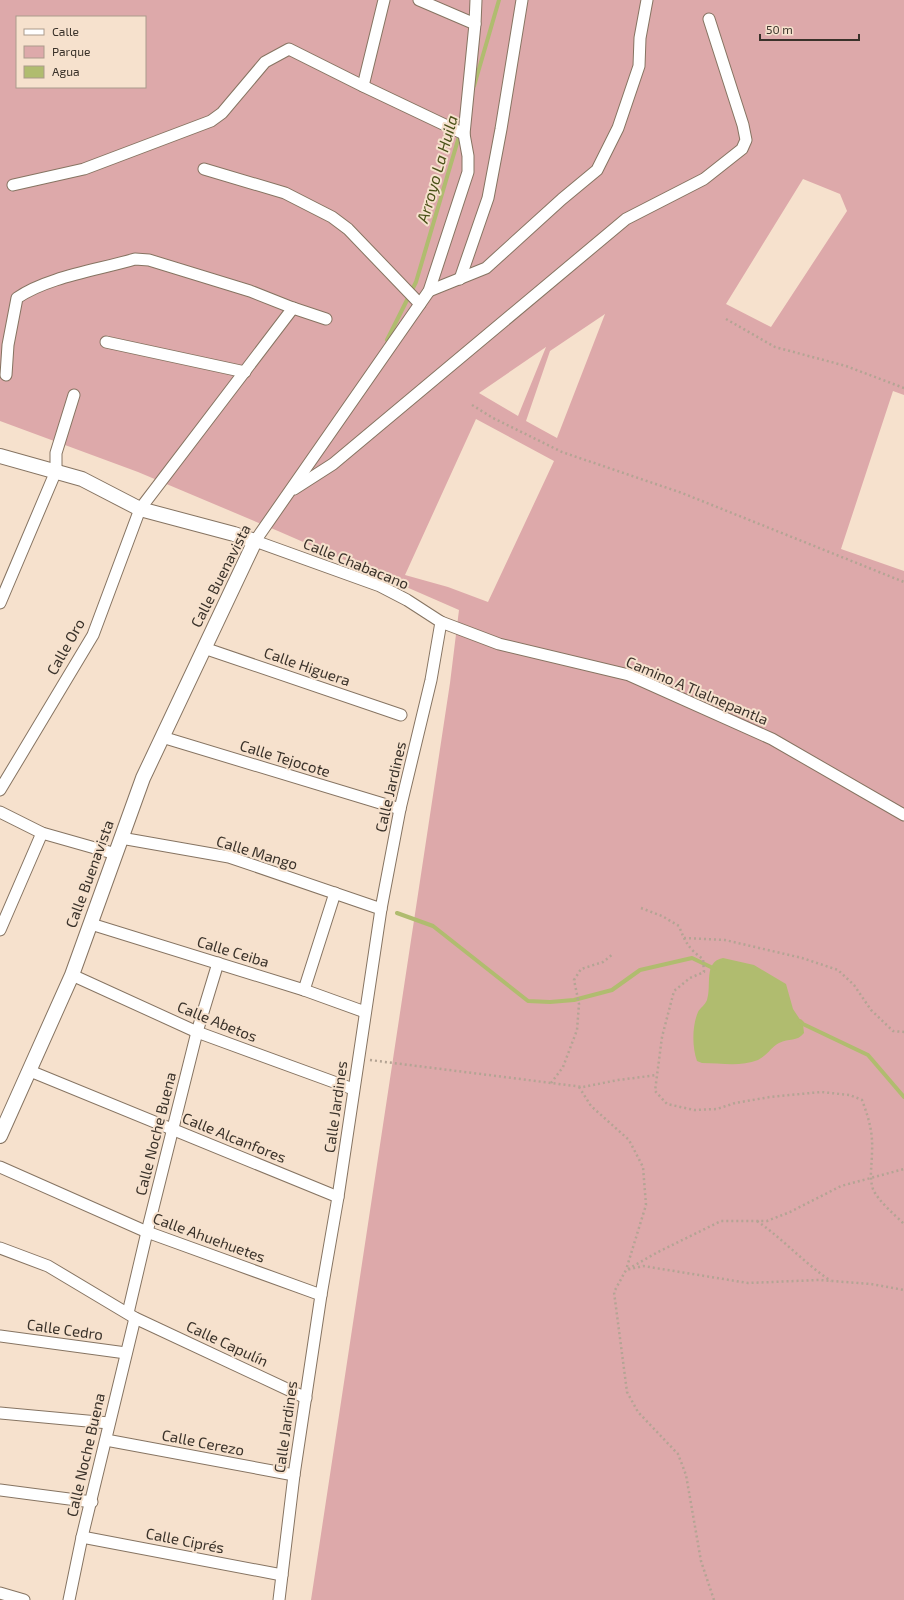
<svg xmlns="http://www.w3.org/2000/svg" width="904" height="1600" viewBox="0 0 904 1600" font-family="'Exo 2',sans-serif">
<rect width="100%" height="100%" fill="#f6e1cd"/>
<path fill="#dda9aa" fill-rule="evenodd" d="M 0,0 L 904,0 L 904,395 L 893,391 L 841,549 L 904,571 L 904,1600 L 311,1600 L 450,683 L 459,610 L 278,531 L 138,472 L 0,421 ZM 17,17 L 145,17 L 145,87 L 17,87 ZM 803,179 L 840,194 L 847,211 L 771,327 L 726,304 ZM 605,314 L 557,438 L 526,421 L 550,351 ZM 546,347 L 518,416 L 479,393 ZM 476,419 L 554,461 L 488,602 L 448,587 L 405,575 Z"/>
<path fill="#b0bc6f" d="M 723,958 L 754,965 L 786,984 L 793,1009 L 803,1024 L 804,1033 C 797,1042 789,1038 779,1043 C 772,1046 768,1055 758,1060 C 740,1067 721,1063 702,1063 L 697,1061 C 692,1047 692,1026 698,1012 C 700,1008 705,1005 707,1000 C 712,985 703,962 723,958 Z"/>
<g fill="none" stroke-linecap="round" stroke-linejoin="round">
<g stroke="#b0bc6f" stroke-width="4">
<path d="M 474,86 L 499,0"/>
<path d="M 387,340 L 416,282 L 460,133"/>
<path d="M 397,913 L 433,926 L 528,1001 L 550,1002 L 574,1000 L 612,990 L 640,970 L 692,958 L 715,969"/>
<path d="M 800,1021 L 803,1024 L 868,1055 L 904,1097"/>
</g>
<defs>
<g id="minor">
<path d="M 419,0 L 475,24"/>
<path d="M 476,0 L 475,24 L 464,134 L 468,156 L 468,172 L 429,291 L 255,541 L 380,586 L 407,600 L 441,622 L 499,644 L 629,675 L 772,739 L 904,815"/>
<path d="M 363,86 L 384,0"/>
<path d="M 204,169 L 285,193 L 332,217 L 348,229 L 420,304"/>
<path d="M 13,185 L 84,169 L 211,121 L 222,113 L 265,62 L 289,49 L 363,86 L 464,134"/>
<path d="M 460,279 L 488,198 L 501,129 L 522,0"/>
<path d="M 429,291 L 486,268 L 562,199 L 597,170 L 618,128 L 639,66 L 640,38 L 647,0"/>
<path d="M 106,342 L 245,372"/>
<path d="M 6,375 L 8,345 L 17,298 C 47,277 98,270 135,259 L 149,260 L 250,291 L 293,308 L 326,319"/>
<path d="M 294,489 L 333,464 L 626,219 L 704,179 L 742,149 L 746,140 L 743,125 L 709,19"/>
<path d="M 0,603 L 56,471 L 56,453 L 74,395"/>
<path d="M 204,648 L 401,715"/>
<path d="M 162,737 L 400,809"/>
<path d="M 0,790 L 93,635 L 140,509 L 293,308"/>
<path d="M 0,812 L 42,833 L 116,854"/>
<path d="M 121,838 L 229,857 L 381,909"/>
<path d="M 91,924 L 304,990 L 365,1012"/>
<path d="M 0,930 L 42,833"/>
<path d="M 72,975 L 197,1032 L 353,1089"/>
<path d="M 304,990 L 335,893"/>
<path d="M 30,1071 L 338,1197"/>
<path d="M 0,1167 L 147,1232 L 321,1295"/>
<path d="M 0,1248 L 48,1266 L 135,1318 L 306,1398"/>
<path d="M 128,1313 L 147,1232 L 197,1032 L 218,963"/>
<path d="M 0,1336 L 126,1353"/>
<path d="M 0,1413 L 109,1423"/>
<path d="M 106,1440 L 294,1475"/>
<path d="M 0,1490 L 92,1502"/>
<path d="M 82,1537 L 282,1575"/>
<path d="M 0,1593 L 24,1600"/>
<path d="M 69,1600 L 82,1537 L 135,1318"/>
<path d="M 279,1600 L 294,1475 L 321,1295 L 338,1197 L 381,909 L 400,809 L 431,680 L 441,622"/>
</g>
<path id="tertiary" d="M 0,456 L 82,479 L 140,509 L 234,534 L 255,541 L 143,778 L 72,975 L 0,1136"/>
</defs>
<use href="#minor" stroke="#867462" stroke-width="13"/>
<use href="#tertiary" stroke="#867462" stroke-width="16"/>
<g stroke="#b4a494" stroke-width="2.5" stroke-dasharray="2 3" stroke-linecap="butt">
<path d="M 726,319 L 775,347 L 846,366 L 904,388"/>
<path d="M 472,405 L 493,418 L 562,452 L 682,493 L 904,582"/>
<path d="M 641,908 L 662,916 L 679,926 C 685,942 689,949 703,959 L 704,972 L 690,978 L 674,991 L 662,1037 L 655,1091 L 667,1104 L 694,1110 L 717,1109 L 735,1103 L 770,1097 L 821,1092 L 850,1095 L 862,1100 C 869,1119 873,1132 872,1152 C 872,1165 869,1177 873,1189 C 878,1201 895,1215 904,1224"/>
<path d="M 684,938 L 725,940 L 802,958 L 838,970 L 854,985 L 871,1010 L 893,1031 L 904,1032"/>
<path d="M 370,1060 L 583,1087 L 618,1080 L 657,1075"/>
<path d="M 551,1083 L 563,1067 L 577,1030 L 579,1004 L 574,980 L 581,969 L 603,962 L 613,954"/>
<path d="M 579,1087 L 591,1106 L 629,1140 L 643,1167 L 646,1205 L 626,1270"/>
<path d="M 757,1221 C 783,1239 804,1263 831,1281"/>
<path d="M 628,1269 L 658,1252 L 721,1221 L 767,1221 L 790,1212 L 841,1186 L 904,1169"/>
<path d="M 714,1600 L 701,1561 L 686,1475 L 678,1454 L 638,1412 L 627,1392 L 614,1292 L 626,1270 L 643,1266 L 748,1283 L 819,1280 L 871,1284 L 904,1290"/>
</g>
<use href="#minor" stroke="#fff" stroke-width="11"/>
<use href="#tertiary" stroke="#fff" stroke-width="14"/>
</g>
<g text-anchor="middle" stroke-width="4" stroke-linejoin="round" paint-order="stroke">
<g font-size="15" fill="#3a322a" stroke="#f6e1cd">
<text transform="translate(356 564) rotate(22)" y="5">Calle Chabacano</text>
<text transform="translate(221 576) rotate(-63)" y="5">Calle Buenavista</text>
<text transform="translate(66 647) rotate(-61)" y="5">Calle Oro</text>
<text transform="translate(307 667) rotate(19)" y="5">Calle Higuera</text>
<text transform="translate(697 691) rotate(23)" y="5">Camino A Tlalnepantla</text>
<text transform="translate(285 759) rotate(17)" y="5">Calle Tejocote</text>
<text transform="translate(391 787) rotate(-77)" y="5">Calle Jardines</text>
<text transform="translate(257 853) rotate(17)" y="5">Calle Mango</text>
<text transform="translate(90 874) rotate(-70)" y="5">Calle Buenavista</text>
<text transform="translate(233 952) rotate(17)" y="5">Calle Ceiba</text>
<text transform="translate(217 1022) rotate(22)" y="5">Calle Abetos</text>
<text transform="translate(336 1107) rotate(-82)" y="5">Calle Jardines</text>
<text transform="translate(156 1134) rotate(-76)" y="5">Calle Noche Buena</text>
<text transform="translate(234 1138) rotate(22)" y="5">Calle Alcanfores</text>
<text transform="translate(209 1238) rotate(20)" y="5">Calle Ahuehuetes</text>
<text transform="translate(65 1330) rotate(8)" y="5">Calle Cedro</text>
<text transform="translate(227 1344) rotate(25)" y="5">Calle Capulín</text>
<text transform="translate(286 1427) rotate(-82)" y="5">Calle Jardines</text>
<text transform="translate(203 1443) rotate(11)" y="5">Calle Cerezo</text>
<text transform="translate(86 1455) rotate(-77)" y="5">Calle Noche Buena</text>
<text transform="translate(185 1541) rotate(11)" y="5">Calle Ciprés</text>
</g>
<g font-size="16" font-style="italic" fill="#4a5118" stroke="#f6e1cd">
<text transform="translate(437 169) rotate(-74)" y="6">Arroyo La Huila</text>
</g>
</g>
<rect x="16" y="16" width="130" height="72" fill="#f6e1cd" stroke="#ab9b8c"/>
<rect x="24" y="29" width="20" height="6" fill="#ffffff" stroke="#ab9b8c"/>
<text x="52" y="36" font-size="12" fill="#3a322a">Calle</text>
<rect x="24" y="46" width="20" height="12" fill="#dda9aa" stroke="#ab9b8c"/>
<text x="52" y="56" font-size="12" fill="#3a322a">Parque</text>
<rect x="24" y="66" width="20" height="12" fill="#b0bc6f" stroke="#ab9b8c"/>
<text x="52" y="76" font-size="12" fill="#3a322a">Agua</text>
<path d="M760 34v6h99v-6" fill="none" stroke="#3a322a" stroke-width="2"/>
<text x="766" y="34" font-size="12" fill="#3a322a" stroke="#f6e1cd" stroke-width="3" paint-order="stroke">50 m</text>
</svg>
